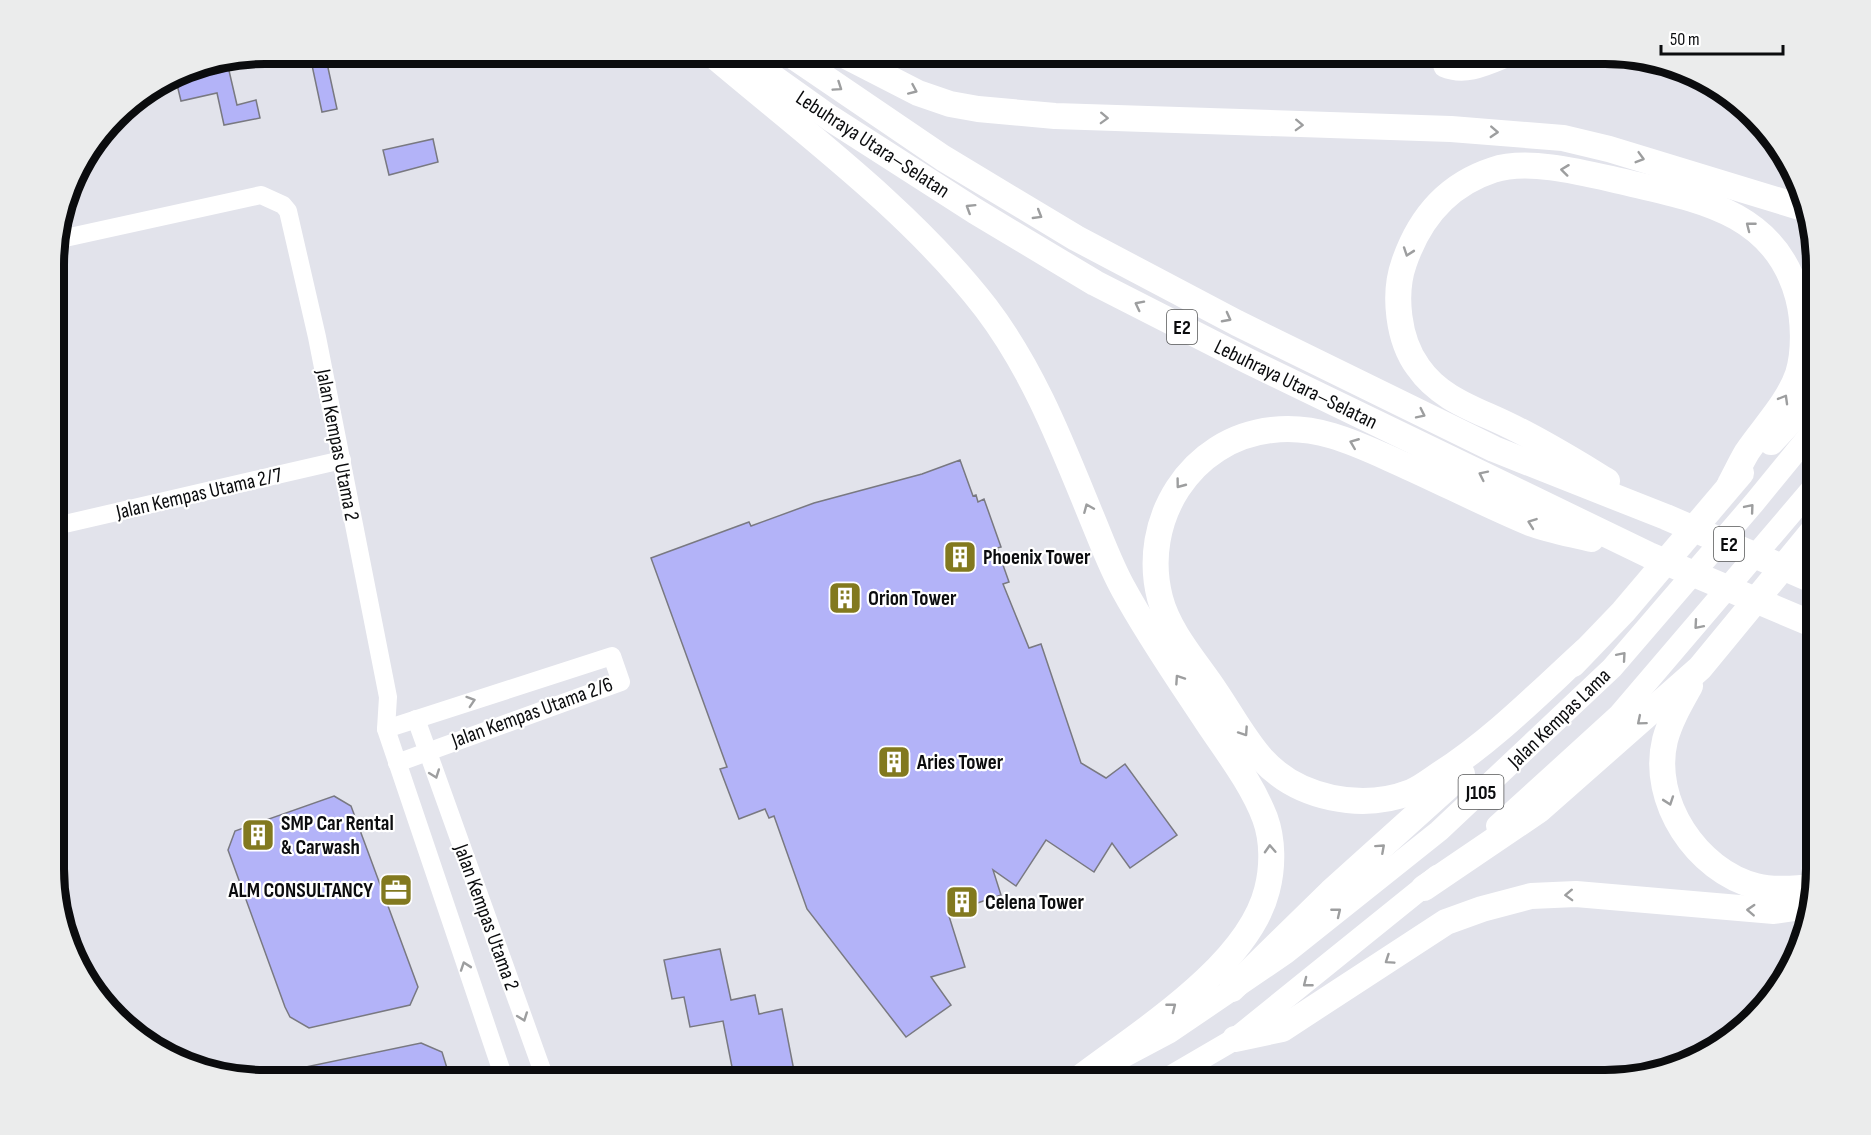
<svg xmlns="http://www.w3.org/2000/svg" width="1871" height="1135" viewBox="0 0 1871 1135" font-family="'Sofia Sans Condensed',sans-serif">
<rect width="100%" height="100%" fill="#e2e3eb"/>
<g fill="#b3b3f8" stroke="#797981" stroke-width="1.5">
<path d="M 325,54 L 337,109 L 322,112 L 310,56 Z"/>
<path d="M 227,62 L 237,105 L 256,100 L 260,118 L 224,125 L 217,93 L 181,101 L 175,76 L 185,70 Z"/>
<path d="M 433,139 L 438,162 L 389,175 L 383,150 Z"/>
<path d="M 960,460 L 973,496 L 976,495 L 978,502 L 984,499 L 1001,547 L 997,548 L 1009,582 L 1003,584 L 1029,648 L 1041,644 L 1081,763 L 1106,778 L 1125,764 L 1177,835 L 1130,868 L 1112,843 L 1094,872 L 1046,840 L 1016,886 L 993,870 L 1001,895 L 948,913 L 965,967 L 931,977 L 951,1005 L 906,1037 L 807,909 L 774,816 L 769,818 L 765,809 L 739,819 L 720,769 L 727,767 L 651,558 L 749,522 L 751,526 L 814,503 L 922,474 Z"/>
<path d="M 334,796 L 351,806 L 418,987 L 410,1005 L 309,1028 L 290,1017 L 285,1007 L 228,850 L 235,831 Z"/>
<path d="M 720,949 L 731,1000 L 755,995 L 759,1014 L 782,1009 L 796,1081 L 696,1081 L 696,1075 L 732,1067 L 723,1021 L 690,1027 L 684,997 L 672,999 L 664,960 Z"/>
<path d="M 421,1043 L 442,1052 L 451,1081 L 268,1081 L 267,1075 Z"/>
</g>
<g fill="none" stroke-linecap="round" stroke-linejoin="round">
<g stroke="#fff" stroke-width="18">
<path d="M 1438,54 L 1443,68 C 1469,79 1493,63 1518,54"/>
<path d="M 56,240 L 261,195 L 283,205 L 288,211 L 317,337 L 388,697 L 386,729 L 505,1081"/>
<path d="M 56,526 L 342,460"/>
<path d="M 416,719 L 546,1081"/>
<path d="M 386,729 L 612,656 L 621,682 L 397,763"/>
</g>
<g stroke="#fff" stroke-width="22">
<path d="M 1497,826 L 1619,715 L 1817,483"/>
<path d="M 1121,1058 L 1170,1032 L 1286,953 L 1439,831 L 1612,668 L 1754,503 L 1817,426"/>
<path d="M 1163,1081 L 1235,1039 L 1437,876"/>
</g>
<g stroke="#fff" stroke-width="26">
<path d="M 712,54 C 805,133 911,211 986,308 C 1034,371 1062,445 1092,518 C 1102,542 1111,567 1124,590 C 1149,636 1179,679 1208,723 C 1228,753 1252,784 1265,818 C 1273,840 1273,867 1267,890 C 1248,967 1137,1034 1076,1081"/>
<path d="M 740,54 L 830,118 L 975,211 L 1095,283 L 1248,361 L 1649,555 L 1817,626"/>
<path d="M 790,54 L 943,158 L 1076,238 L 1237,323 L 1494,449 L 1666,517 L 1817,582"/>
<path d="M 842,54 L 918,93 L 950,104 L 978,109 L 1055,116 L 1451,129 L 1563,138 L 1609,149 L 1803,208"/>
<path d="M 1771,442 L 1817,393"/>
<path d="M 1607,481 C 1574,461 1542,441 1508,425 C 1475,409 1440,399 1418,367 C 1398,340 1393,294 1404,263 C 1419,219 1447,185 1493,170 C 1528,158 1585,173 1620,181 C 1696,199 1775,210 1798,297 C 1804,320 1805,351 1798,374 C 1788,403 1764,427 1747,452 C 1741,462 1736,473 1730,484"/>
<path d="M 1585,651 C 1539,693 1493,740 1440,774 C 1431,780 1421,788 1411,792 C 1362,811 1298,799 1262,759 C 1244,739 1231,714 1216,692 C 1197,663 1169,633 1160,598 C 1140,521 1190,439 1272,430 C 1320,424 1361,446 1404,465 C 1446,484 1487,505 1530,523 C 1549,530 1571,534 1591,539"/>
<path d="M 1573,664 L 1623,612 L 1741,473"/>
<path d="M 1690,686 C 1680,704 1670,721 1665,740 C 1650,801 1697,871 1756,886 C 1776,891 1796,889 1816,886"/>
<path d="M 1424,888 L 1539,810 L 1700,668 L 1817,526"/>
<path d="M 1232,989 L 1331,892 L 1462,774"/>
<path d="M 1235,1039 L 1282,1029 L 1446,922 L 1482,909 L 1531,896 L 1576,894 L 1774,911 L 1809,906"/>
</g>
</g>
<defs><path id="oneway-chevron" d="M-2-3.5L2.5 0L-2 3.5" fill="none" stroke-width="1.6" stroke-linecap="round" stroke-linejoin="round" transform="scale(1.5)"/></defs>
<g stroke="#9d9e9f">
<use href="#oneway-chevron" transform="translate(838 87) rotate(34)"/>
<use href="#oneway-chevron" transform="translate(913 90) rotate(24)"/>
<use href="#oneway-chevron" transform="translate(1104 118) rotate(2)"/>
<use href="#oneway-chevron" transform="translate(1299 125) rotate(2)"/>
<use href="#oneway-chevron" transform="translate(1494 132) rotate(3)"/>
<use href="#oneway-chevron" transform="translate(1640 158) rotate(16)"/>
<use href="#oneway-chevron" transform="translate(1565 170) rotate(-173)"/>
<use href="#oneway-chevron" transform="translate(970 208) rotate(-148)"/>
<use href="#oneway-chevron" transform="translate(1038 215) rotate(31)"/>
<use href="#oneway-chevron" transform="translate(1750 226) rotate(-142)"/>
<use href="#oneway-chevron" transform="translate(1408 252) rotate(109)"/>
<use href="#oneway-chevron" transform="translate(1139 305) rotate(-153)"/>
<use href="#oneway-chevron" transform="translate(1227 318) rotate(28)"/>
<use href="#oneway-chevron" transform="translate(1784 399) rotate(-60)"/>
<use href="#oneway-chevron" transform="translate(1421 414) rotate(26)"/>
<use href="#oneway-chevron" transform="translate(1354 443) rotate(-158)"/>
<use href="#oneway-chevron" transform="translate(1483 475) rotate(-154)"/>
<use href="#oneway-chevron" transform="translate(1180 484) rotate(127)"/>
<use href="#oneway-chevron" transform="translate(1088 508) rotate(-113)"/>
<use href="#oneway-chevron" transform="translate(1750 508) rotate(-50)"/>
<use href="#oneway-chevron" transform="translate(1532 523) rotate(-160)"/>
<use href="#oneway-chevron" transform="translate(1698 625) rotate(131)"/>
<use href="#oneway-chevron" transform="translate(1622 656) rotate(-49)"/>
<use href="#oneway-chevron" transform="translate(1179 679) rotate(-124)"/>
<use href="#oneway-chevron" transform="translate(471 701) rotate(-18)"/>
<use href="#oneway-chevron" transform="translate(1641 721) rotate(140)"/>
<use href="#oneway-chevron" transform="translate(1244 732) rotate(56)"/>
<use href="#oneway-chevron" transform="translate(435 774) rotate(70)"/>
<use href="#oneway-chevron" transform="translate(1669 801) rotate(71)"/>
<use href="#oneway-chevron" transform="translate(1381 848) rotate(-42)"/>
<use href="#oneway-chevron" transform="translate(1270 849) rotate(-93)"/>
<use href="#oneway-chevron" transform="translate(1569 895) rotate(178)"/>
<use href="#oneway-chevron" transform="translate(1751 910) rotate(-177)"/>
<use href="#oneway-chevron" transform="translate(1337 912) rotate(-39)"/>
<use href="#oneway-chevron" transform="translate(1389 960) rotate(146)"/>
<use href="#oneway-chevron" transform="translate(465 966) rotate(-109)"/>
<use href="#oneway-chevron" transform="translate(1307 983) rotate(142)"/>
<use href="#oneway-chevron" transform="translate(1172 1007) rotate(-38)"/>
<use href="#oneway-chevron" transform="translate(523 1017) rotate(70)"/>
</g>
<defs>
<symbol id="building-square" viewBox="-11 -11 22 22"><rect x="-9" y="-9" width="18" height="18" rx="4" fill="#82791f" stroke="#fff"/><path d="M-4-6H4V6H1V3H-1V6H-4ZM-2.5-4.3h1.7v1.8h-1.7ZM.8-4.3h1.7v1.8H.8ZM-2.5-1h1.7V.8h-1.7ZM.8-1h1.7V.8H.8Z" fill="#fff"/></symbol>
<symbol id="office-square" viewBox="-11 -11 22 22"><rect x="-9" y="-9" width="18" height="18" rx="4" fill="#82791f" stroke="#fff"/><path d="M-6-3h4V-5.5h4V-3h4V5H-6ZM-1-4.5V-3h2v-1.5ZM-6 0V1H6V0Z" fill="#fff"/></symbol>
</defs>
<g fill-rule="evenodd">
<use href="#building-square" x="941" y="538" width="38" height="38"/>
<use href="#building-square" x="826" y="579" width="38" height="38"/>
<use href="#building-square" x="875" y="743" width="38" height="38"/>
<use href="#building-square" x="239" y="816" width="38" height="38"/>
<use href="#office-square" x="377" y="871" width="38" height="38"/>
<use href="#building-square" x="943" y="883" width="38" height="38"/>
</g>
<g text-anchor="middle" stroke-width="4.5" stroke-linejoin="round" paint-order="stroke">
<g fill="#fff" stroke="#545556" stroke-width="1.5">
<rect x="1167" y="310" width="30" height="34" rx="4.5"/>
<rect x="1714" y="527" width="30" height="34" rx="4.5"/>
<rect x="1458.5" y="775" width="45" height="34" rx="4.5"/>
</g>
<g font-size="20" font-weight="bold" fill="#0b0c0e">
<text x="1182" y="334">E2</text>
<text x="1729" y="551">E2</text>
<text x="1481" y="799">J105</text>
</g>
<g font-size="21" fill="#0b0c0e" stroke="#fff">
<text transform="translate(873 144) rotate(33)" y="7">Lebuhraya Utara–Selatan</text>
<text transform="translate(1296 384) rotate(26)" y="7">Lebuhraya Utara–Selatan</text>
<text transform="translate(338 445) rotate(79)" y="7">Jalan Kempas Utama 2</text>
<text transform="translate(199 493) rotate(-13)" y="7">Jalan Kempas Utama 2/7</text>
<text transform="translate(532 712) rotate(-20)" y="7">Jalan Kempas Utama 2/6</text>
<text transform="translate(1559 718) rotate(-44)" y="7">Jalan Kempas Lama</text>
<text transform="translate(487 917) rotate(70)" y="7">Jalan Kempas Utama 2</text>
</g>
<g font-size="21" font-weight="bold" fill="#0b0c0e" stroke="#fff" text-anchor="start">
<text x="983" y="564">Phoenix Tower</text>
<text x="868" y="605">Orion Tower</text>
<text x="917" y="769">Aries Tower</text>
<text x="281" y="830">SMP Car Rental<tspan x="281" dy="24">&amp; Carwash</tspan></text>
<text x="373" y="897" text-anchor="end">ALM CONSULTANCY</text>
<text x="985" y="909">Celena Tower</text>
</g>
</g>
<path d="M0 0H1871V1135H0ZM265 64H1605A201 201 0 0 1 1806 265V869A201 201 0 0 1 1605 1070H265A201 201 0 0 1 64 869V265A201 201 0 0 1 265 64Z" fill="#ebecec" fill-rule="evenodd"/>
<path fill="none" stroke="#0b0c0e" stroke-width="8" d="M265 64H1605A201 201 0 0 1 1806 265V869A201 201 0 0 1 1605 1070H265A201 201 0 0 1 64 869V265A201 201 0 0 1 265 64Z"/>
<path d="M1661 45v9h122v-9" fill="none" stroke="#0b0c0e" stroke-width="3"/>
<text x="1670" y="45" font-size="18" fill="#0b0c0e" stroke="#ffffff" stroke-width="4.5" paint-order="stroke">50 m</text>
</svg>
